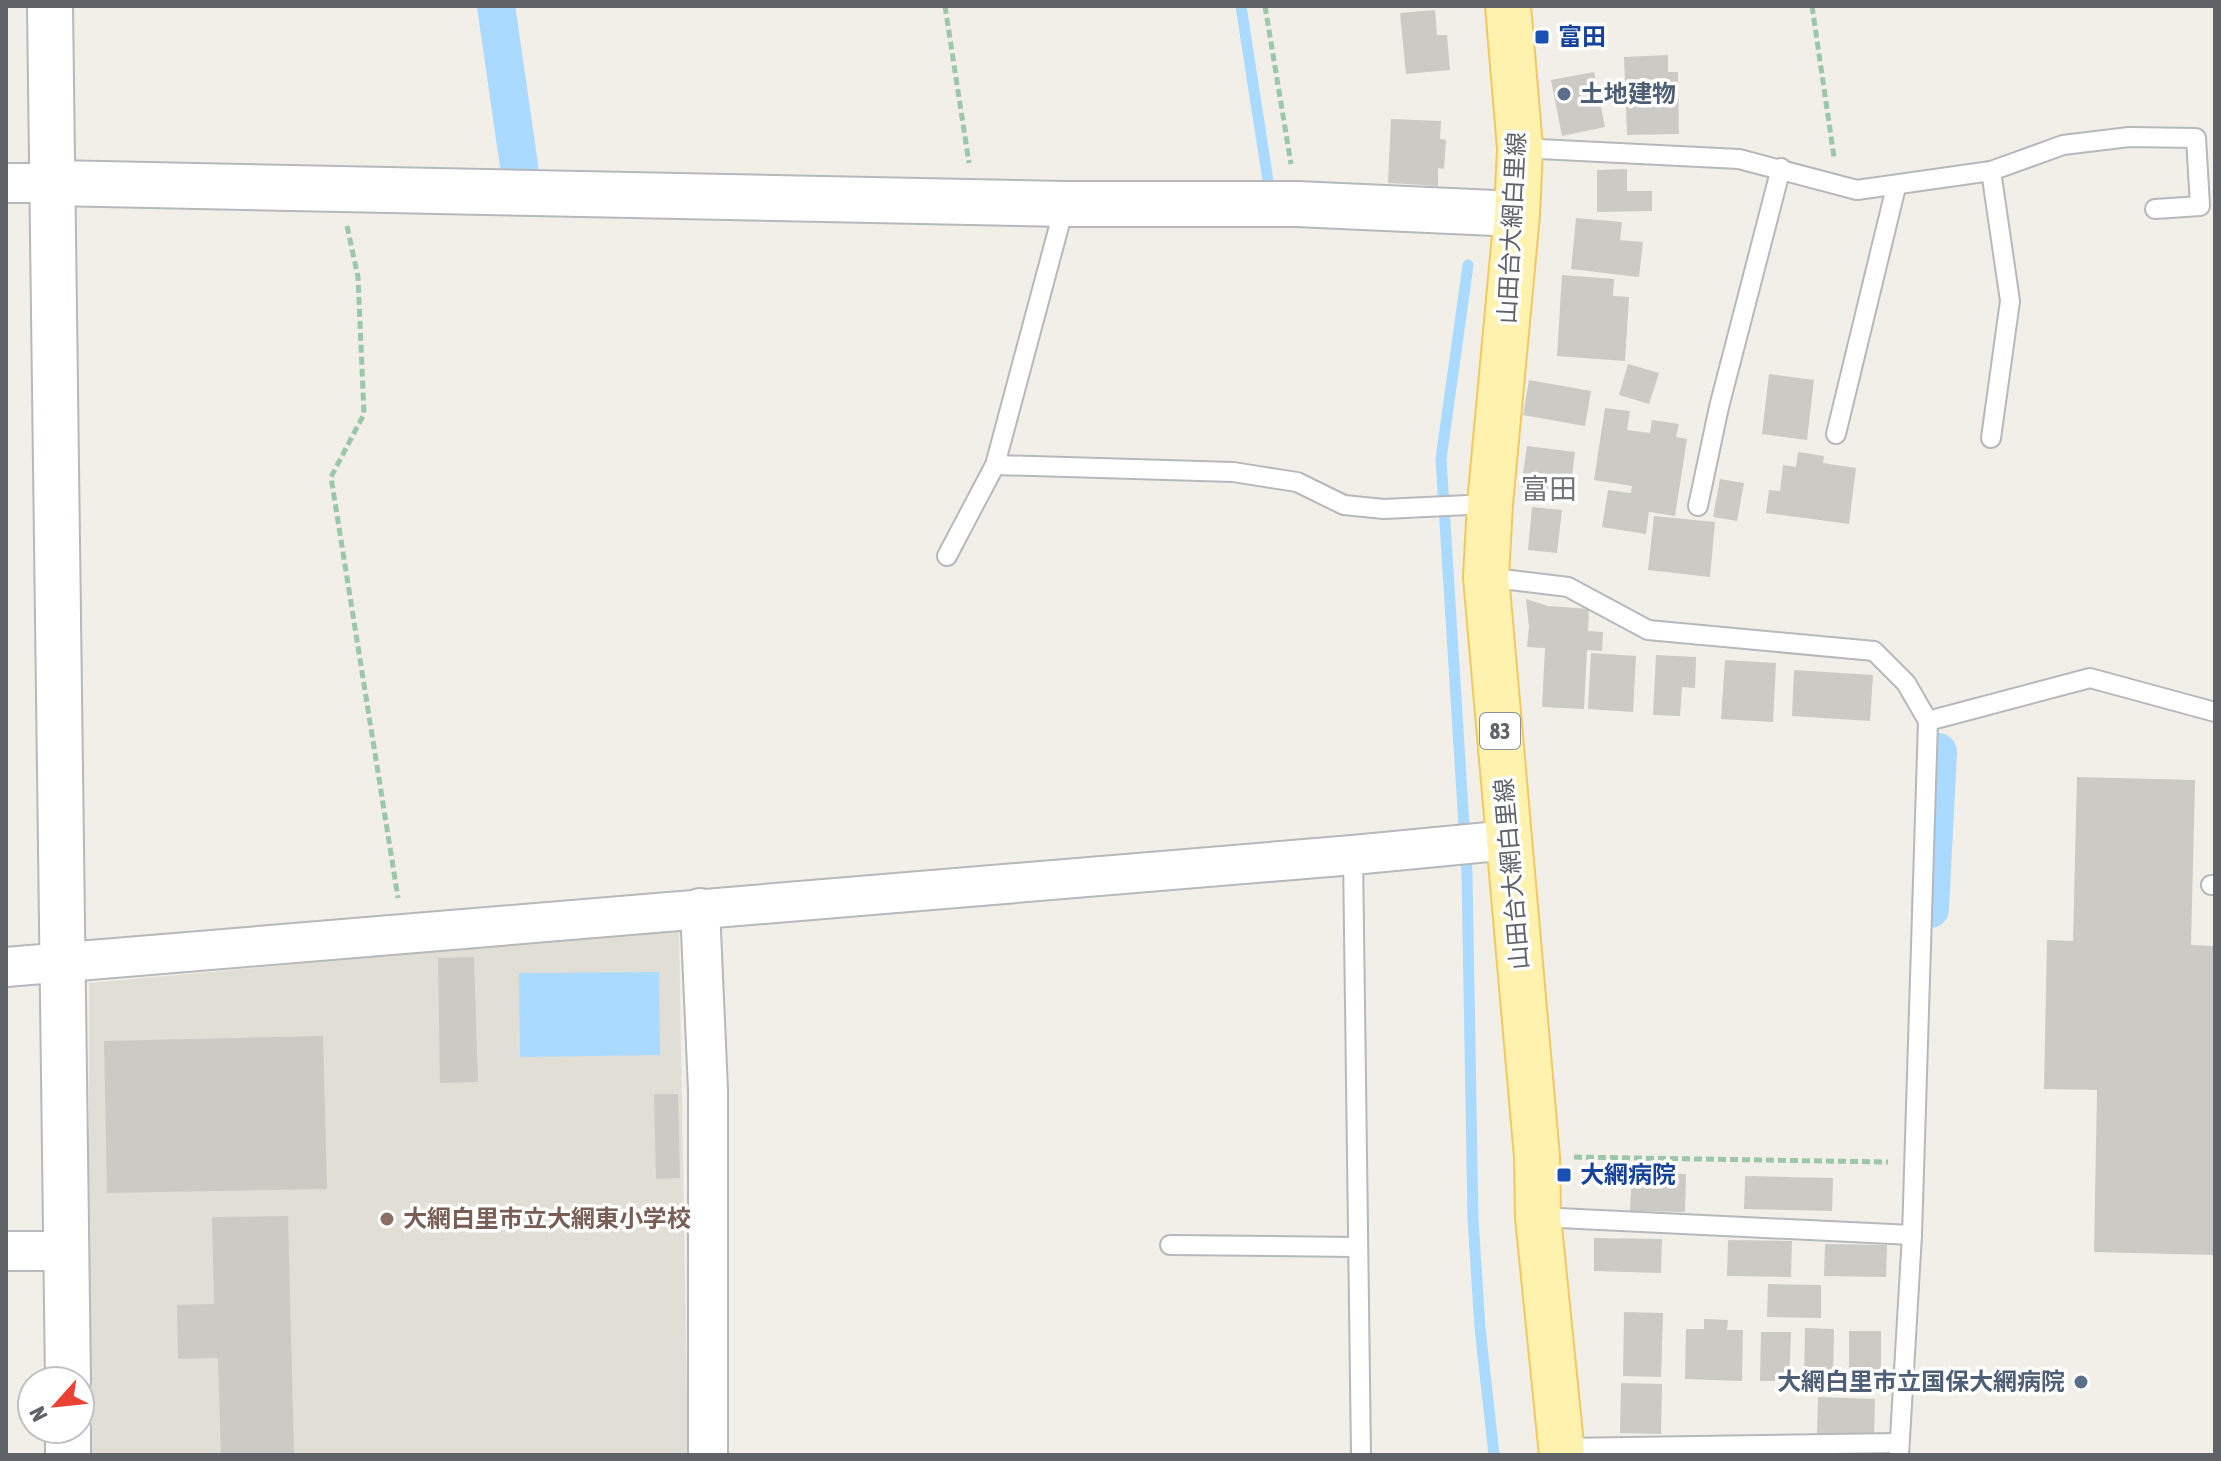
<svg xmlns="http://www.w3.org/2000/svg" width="2221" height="1461" viewBox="0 0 2221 1461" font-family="'Asap Condensed','Noto Sans JP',sans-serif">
<rect width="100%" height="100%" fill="#f1efe8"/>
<path fill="#e1ded6" d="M 679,929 L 688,1455 L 89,1455 L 89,983 Z"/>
<path fill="#aadaff" d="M 659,972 L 660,1055 L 520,1057 L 519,973 Z"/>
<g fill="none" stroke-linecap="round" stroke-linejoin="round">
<g stroke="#aadaff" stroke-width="11">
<path d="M 1241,6 L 1269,187"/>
<path d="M 1468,265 L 1441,459 L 1467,873 L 1473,1219 L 1480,1328 L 1494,1455"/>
</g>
<g stroke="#aadaff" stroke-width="38">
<path d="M 496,6 L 522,186"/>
<path d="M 1930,909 L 1938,752"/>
</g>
</g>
<g fill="#cccac5">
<path d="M 1435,10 L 1437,35 L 1447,35 L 1450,70 L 1406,74 L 1400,13 Z"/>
<path d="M 1668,55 L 1668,72 L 1678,72 L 1679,134 L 1627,135 L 1624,57 Z"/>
<path d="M 1594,72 L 1605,127 L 1562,136 L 1551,80 Z"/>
<path d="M 1391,119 L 1441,121 L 1440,139 L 1446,140 L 1444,169 L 1438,168 L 1438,186 L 1388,183 Z"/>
<path d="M 1627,169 L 1627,191 L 1652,191 L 1652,211 L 1597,212 L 1597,170 Z"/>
<path d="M 1576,218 L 1622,222 L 1620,240 L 1643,242 L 1639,277 L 1571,269 Z"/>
<path d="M 1562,275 L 1614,279 L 1613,296 L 1629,297 L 1625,361 L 1557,356 Z"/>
<path d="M 1628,364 L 1659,373 L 1649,404 L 1619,395 Z"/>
<path d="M 1769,374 L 1814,380 L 1807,440 L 1762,434 Z"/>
<path d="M 1529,380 L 1591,391 L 1585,426 L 1523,415 Z"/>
<path d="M 1605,408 L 1630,411 L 1627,430 L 1650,433 L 1652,420 L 1679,424 L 1676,437 L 1687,439 L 1675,516 L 1649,512 L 1646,534 L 1602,527 L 1608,490 L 1631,493 L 1632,486 L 1594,480 Z"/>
<path d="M 1527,446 L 1575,452 L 1570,494 L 1521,487 Z"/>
<path d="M 1798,452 L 1824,456 L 1823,463 L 1856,468 L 1849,524 L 1766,513 L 1769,490 L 1780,491 L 1783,465 L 1796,467 Z"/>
<path d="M 1720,479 L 1744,483 L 1737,521 L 1713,517 Z"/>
<path d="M 1532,507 L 1562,510 L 1557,553 L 1528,550 Z"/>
<path d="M 1654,516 L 1715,522 L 1710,577 L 1648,570 Z"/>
<path d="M 1526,599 L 1548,606 L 1589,609 L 1588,631 L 1603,632 L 1602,651 L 1587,650 L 1584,709 L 1542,707 L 1545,648 L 1527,647 L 1529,627 Z"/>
<path d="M 1591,653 L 1636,656 L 1633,712 L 1588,709 Z"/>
<path d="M 1656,655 L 1696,657 L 1695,688 L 1682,687 L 1680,716 L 1653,715 Z"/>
<path d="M 1725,660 L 1776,663 L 1773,722 L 1721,719 Z"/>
<path d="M 1794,670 L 1873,675 L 1870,721 L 1792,716 Z"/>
<path d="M 2077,777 L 2195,780 L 2191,945 L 2215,946 L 2214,1255 L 2094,1252 L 2097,1090 L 2044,1089 L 2047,940 L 2073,941 Z"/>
<path d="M 474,957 L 478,1082 L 440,1083 L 438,958 Z"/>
<path d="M 323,1036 L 327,1189 L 107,1193 L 104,1041 Z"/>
<path d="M 654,1094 L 678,1094 L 680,1178 L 656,1179 Z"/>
<path d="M 1632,1172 L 1686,1174 L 1685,1212 L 1630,1211 Z"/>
<path d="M 1745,1176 L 1833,1178 L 1832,1211 L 1744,1209 Z"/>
<path d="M 288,1216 L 294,1455 L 221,1455 L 218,1358 L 178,1359 L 177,1305 L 214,1304 L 212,1217 Z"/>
<path d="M 1594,1238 L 1662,1239 L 1661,1273 L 1594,1271 Z"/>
<path d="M 1728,1240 L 1792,1241 L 1791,1277 L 1727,1276 Z"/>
<path d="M 1825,1244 L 1887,1245 L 1886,1277 L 1824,1276 Z"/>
<path d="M 1768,1284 L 1821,1285 L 1821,1318 L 1767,1317 Z"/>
<path d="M 1624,1312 L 1663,1313 L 1661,1377 L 1623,1376 Z"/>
<path d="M 1704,1319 L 1728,1320 L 1727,1330 L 1743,1330 L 1742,1381 L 1685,1379 L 1686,1329 L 1704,1329 Z"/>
<path d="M 1805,1328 L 1834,1329 L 1833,1381 L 1804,1381 Z"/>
<rect x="1849" y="1331" width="32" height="50"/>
<path d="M 1761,1332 L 1791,1332 L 1789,1381 L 1760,1381 Z"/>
<path d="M 1621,1383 L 1662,1384 L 1661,1434 L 1620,1433 Z"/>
<path d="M 1818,1397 L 1875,1399 L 1874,1436 L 1817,1435 Z"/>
</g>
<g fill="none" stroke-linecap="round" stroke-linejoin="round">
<defs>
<g id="service">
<path d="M 1520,148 L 1739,159 L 1857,190 L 1991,171 L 2063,145 L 2129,137 L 2196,138 L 2200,206 L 2155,209"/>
<path d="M 1991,171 L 2010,301 L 1991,438"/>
<path d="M 1836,434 L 1896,187"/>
<path d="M 995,465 L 1233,472 L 1297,482 L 1344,505 L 1384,509 L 1489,504"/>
<path d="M 1698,506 L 1719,407 L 1781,168"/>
<path d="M 947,556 L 995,465 L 1065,204"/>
<path d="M 1486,577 L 1568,587 L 1648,630 L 1874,651 L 1906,683 L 1928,721 L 2090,678 L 2215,712"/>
<path d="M 1353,855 L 1361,1455"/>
<path d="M 2211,885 L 2215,885"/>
<path d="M 1538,1217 L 1912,1235"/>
<path d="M 1170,1245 L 1356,1247"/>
<path d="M 1562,1448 L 1899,1443"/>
<path d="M 1899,1455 L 1912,1235 L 1928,721"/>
</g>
<g id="minor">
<path d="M 6,183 L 54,183"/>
<path d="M 700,908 L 708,1090 L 708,1455"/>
<path d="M 6,967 L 1353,855 L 1509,840"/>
<path d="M 6,1251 L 67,1251"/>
</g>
<g id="tertiary">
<path d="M 50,6 L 68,1381"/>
<path d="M 54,183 L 1065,204 L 1297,204 L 1517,214"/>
<path d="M 68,1429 L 68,1455"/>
</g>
<path id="primary" d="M 1508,6 L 1520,148 L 1517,214 L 1490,504 L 1486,577 L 1537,1157 L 1538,1217 L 1562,1455"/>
</defs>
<use href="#service" stroke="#b5b8bc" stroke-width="22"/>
<use href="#minor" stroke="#b5b8bc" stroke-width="42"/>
<use href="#tertiary" stroke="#b5b8bc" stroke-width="48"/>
<use href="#primary" stroke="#f2c960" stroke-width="48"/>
<g stroke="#9cc7a9" stroke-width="5" stroke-dasharray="8 4" stroke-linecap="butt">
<path d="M 945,6 L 969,163"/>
<path d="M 1265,6 L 1291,164"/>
<path d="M 1812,6 L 1834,157"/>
<path d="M 347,226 L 358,277 L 364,414 L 331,477 L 398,898"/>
<path d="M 1574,1157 L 1888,1162"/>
</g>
<use href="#service" stroke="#fff" stroke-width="18"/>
<use href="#minor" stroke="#fff" stroke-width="38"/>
<use href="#tertiary" stroke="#fff" stroke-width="44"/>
<use href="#primary" stroke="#fff2af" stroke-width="44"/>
</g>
<g fill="#1a4fb4" stroke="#fff" stroke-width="3">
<rect x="1534" y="29" width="16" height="16" rx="4"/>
<rect x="1556" y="1167" width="16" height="16" rx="4"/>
</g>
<g fill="#5c6f8a" stroke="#fff" stroke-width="3">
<circle cx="1564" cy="94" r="8"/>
<circle cx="2081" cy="1382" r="8"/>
</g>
<circle fill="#8d6e63" stroke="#fff" stroke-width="3" cx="387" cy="1219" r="8"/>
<g text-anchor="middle" stroke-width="7" stroke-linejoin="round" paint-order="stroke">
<rect fill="#fff" stroke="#8f9295" stroke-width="2" x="1480" y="713" width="40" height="36" rx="6"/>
<g font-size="22" font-weight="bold" fill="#5f6368">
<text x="1500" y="739">83</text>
</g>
<g font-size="24" font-weight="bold" fill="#164399" stroke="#fff" text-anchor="start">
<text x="1558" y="45">富田</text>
<text x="1580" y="1183">大網病院</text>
</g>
<g font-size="24" font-weight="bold" fill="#4e5e75" stroke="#fff" text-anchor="start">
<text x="1580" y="102">土地建物</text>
<text x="2065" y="1390" text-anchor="end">大網白里市立国保大網病院</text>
</g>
<g font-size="24" fill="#5f6368" stroke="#fff">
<text transform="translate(1512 228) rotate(-87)" y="8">山田台大網白里線</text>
<text transform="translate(1512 874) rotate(-95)" y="8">山田台大網白里線</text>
</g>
<g font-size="24" font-weight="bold" fill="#785e54" stroke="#fff" text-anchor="start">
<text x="403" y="1227">大網白里市立大網東小学校</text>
</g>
<g font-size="28" fill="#70757a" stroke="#fff">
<text x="1549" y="499">富田</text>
</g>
</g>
<rect width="2221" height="1461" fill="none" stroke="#5f6368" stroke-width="16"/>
<g transform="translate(56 1405) rotate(243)"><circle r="38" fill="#ffffff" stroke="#bfc1c3" stroke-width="2"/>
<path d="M0-6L14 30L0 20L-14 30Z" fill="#ea4335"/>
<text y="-12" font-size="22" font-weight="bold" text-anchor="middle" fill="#5f6368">N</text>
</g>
</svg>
